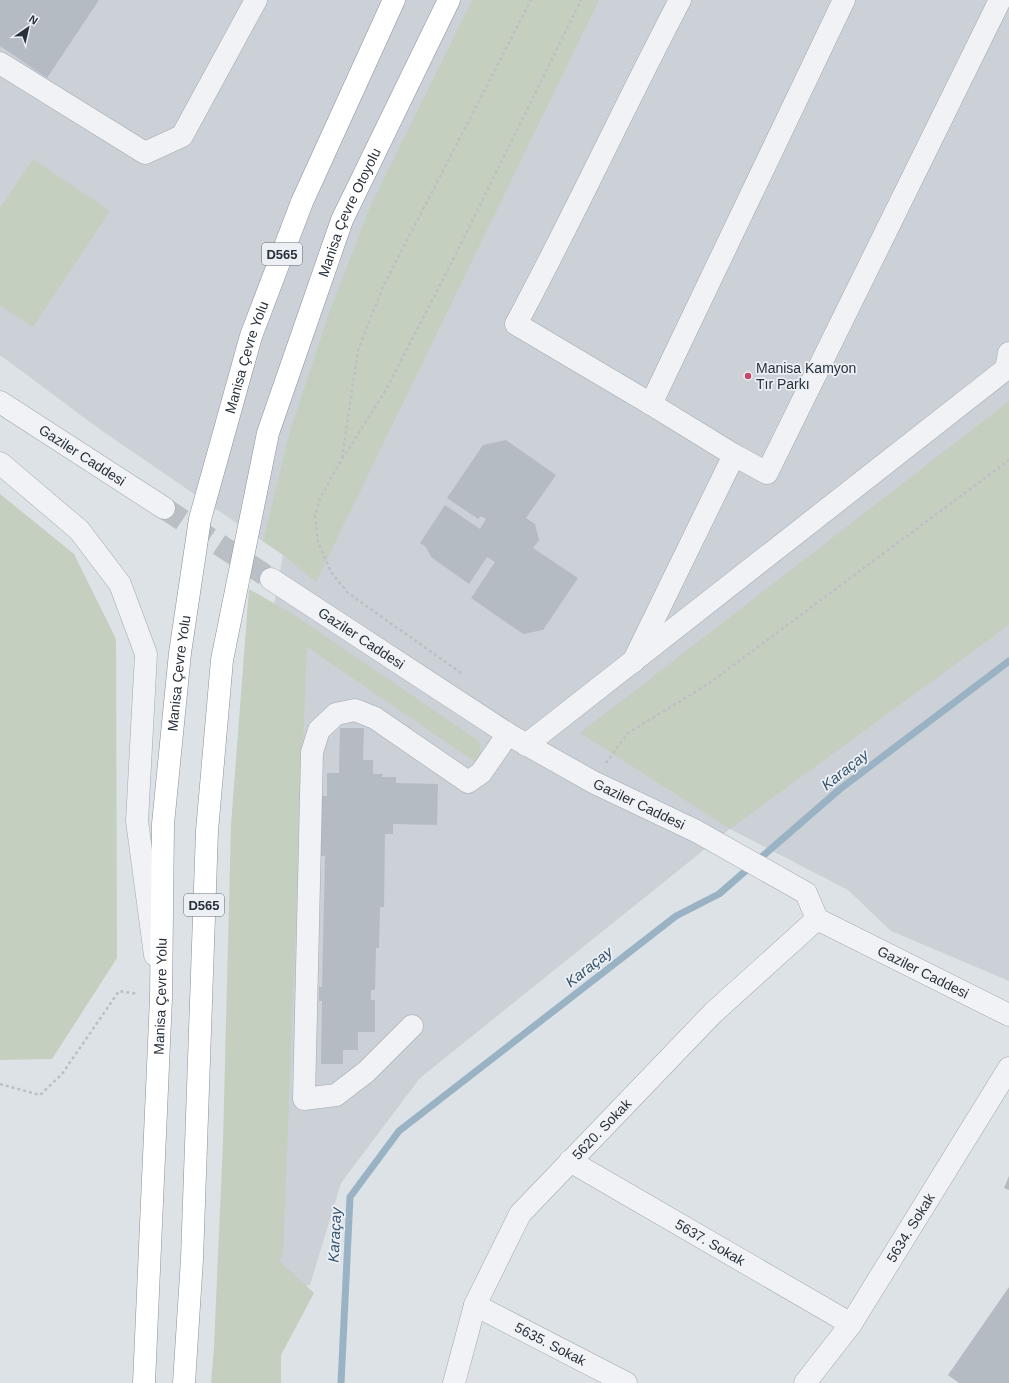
<svg xmlns="http://www.w3.org/2000/svg" width="1009" height="1383" viewBox="0 0 1009 1383" font-family="Helvetica,sans-serif">
<rect width="100%" height="100%" fill="#dde2e6"/>
<path fill="#ccd1d8" d="M 0,0 L 1009,0 L 1009,981 L 891,931 L 848,890 L 730,829 L 420,1078 L 341,1183 L 310,1285 L 261,1292 L 260,683 L 283,555 L 98,428 L 0,355 Z"/>
<g fill="#c5cfbf">
<path d="M 472,0 L 599,0 L 316,582 L 283,555 L 263,541 L 290,431 L 329,313 L 370,207 Z"/>
<path d="M 33,159 L 110,211 L 33,327 L 0,305 L 0,208 Z"/>
<path d="M 1009,401 L 1009,625 L 730,829 L 580,733 Z"/>
<path d="M 0,494 L 74,554 L 116,639 L 117,958 L 52,1059 L 0,1060 Z"/>
<path d="M 249,589 L 296,616 L 479,741 L 481,754 L 475,762 L 307,647 L 283,1255 L 279,1261 L 314,1293 L 281,1355 L 281,1383 L 211,1383 L 214,1347 L 223,1142 L 231,825 Z"/>
</g>
<g fill="none" stroke-linecap="round" stroke-linejoin="round">
<path stroke="#9ab3c4" stroke-width="7" d="M 341,1383 L 350,1197 L 399,1131 L 676,916 L 719,894 L 840,789 L 1009,661"/>
</g>
<g fill="#b5bbc2">
<path d="M 0,0 L 99,0 L 47,78 L 0,46 Z"/>
<path d="M 506,440 L 556,475 L 526,518 L 535,524 L 539,540 L 533,548 L 578,578 L 543,630 L 523,634 L 471,598 L 495,562 L 487,557 L 469,584 L 431,557 L 426,547 L 420,543 L 445,505 L 480,529 L 486,519 L 481,516 L 478,519 L 447,498 L 483,445 Z"/>
<path d="M 340,728 L 364,728 L 363,760 L 373,760 L 373,774 L 383,774 L 382,777 L 396,777 L 396,783 L 438,784 L 437,825 L 393,824 L 393,834 L 385,834 L 384,907 L 380,907 L 379,948 L 376,948 L 375,990 L 371,990 L 371,1000 L 375,1000 L 375,1032 L 358,1032 L 358,1050 L 343,1050 L 343,1064 L 321,1064 L 322,1001 L 319,1001 L 319,987 L 322,987 L 325,856 L 315,856 L 316,796 L 327,796 L 327,773 L 339,773 Z"/>
<path d="M 1009,1176 L 1009,1190 L 1004,1188 Z"/>
<path d="M 1009,1287 L 1009,1383 L 959,1383 L 948,1375 Z"/>
</g>
<g fill="none" stroke-linecap="round" stroke-linejoin="round">
<path stroke="#b9bfc4" stroke-width="22" stroke-dasharray="22 11" stroke-linecap="butt" d="M 164,508 L 271,579"/>
<defs>
<g id="minor">
<path d="M 0,63 L 145,153 L 182,136 L 256,0"/>
<path id="s1" d="M 0,402 L 164,508"/>
<path d="M 651,404 L 844,0"/>
<path d="M 734,455 L 767,473 L 1000,0"/>
<path d="M 0,463 L 79,530 L 120,584 L 146,654 L 137,821 L 155,955"/>
<path id="s2" d="M 271,579 L 508,734 L 593,782 L 696,831 L 806,893 L 817,919 L 1009,1015"/>
<path d="M 633,662 L 734,455 L 651,404 L 516,324 C 573,218 624,107 680,0"/>
<path d="M 526,745 L 1006,369 L 1009,353"/>
<path d="M 412,1026 L 366,1072 L 336,1095 L 304,1099 L 312,752 L 319,730 L 336,714 L 355,710 L 375,718 L 468,782 L 481,773 L 508,734"/>
<path id="s3" d="M 570,1161 L 851,1324"/>
<path id="s4" d="M 475,1305 L 626,1383"/>
<path id="s5" d="M 454,1383 L 475,1305 L 520,1214 L 713,1013 L 817,919"/>
<path id="s6" d="M 805,1383 L 851,1324 L 1009,1068"/>
</g>
<g id="highway">
<path id="s7" d="M 144,1383 L 161,998 L 163,824 L 180,653 L 200,519 L 251,336 L 302,202 L 394,0"/>
<path id="s8" d="M 184,1383 L 192,1259 L 207,831 L 222,660 L 268,433 L 342,220 L 449,0"/>
</g>
</defs>
<use href="#minor" stroke="#a3a9b0" stroke-width="23"/>
<use href="#highway" stroke="#86919c" stroke-width="23"/>
<g stroke="#bcc0c5" stroke-width="2.5" stroke-dasharray="3 3" stroke-linecap="butt">
<path d="M 342,458 L 358,350 L 383,287 L 531,0"/>
<path d="M 461,673 L 348,593 L 331,572 L 318,542 L 315,516 L 320,498 L 336,469 L 384,393 L 451,264 L 581,0"/>
<path d="M 606,763 L 628,733 L 708,684 L 1009,460"/>
<path d="M 0,1084 L 40,1095 L 62,1074 L 119,991 L 138,994"/>
</g>
<use href="#minor" stroke="#f0f2f5" stroke-width="22"/>
<use href="#highway" stroke="#fff" stroke-width="22"/>
</g>
<circle fill="#c54968" stroke="#ecf0f4" stroke-width="1.5" cx="748" cy="376" r="4"/>
<g text-anchor="middle" stroke-width="3.5" stroke-linejoin="round" paint-order="stroke">
<g fill="#ecf0f4" stroke="#636a73" stroke-width="1">
<rect x="262" y="243" width="40" height="22" rx="3"/>
<rect x="184" y="894" width="40" height="22" rx="3"/>
</g>
<g font-size="13" font-weight="bold" fill="#28313c">
<text x="282" y="259">D565</text>
<text x="204" y="910">D565</text>
</g>
<g font-size="14" fill="#28313c" stroke="#ecf0f4">
<text dy="5" stroke="none"><textPath href="#s8" startOffset="1191">Manisa Çevre Otoyolu</textPath></text>
<text dy="5" stroke="none"><textPath href="#s7" startOffset="1035">Manisa Çevre Yolu</textPath></text>
<text dy="5" stroke="none"><textPath href="#s1" startOffset="98">Gaziler Caddesi</textPath></text>
<text dy="5" stroke="none"><textPath href="#s2" startOffset="108">Gaziler Caddesi</textPath></text>
<text dy="5" stroke="none"><textPath href="#s7" startOffset="711">Manisa Çevre Yolu</textPath></text>
<text dy="5" stroke="none"><textPath href="#s2" startOffset="432">Gaziler Caddesi</textPath></text>
<text dy="5" stroke="none"><textPath href="#s2" startOffset="768">Gaziler Caddesi</textPath></text>
<text dy="5" stroke="none"><textPath href="#s7" startOffset="387">Manisa Çevre Yolu</textPath></text>
<text dy="5" stroke="none"><textPath href="#s5" startOffset="300">5620. Sokak</textPath></text>
<text dy="5" stroke="none"><textPath href="#s6" startOffset="188">5634. Sokak</textPath></text>
<text dy="5" stroke="none"><textPath href="#s3" startOffset="162">5637. Sokak</textPath></text>
<text dy="5" stroke="none"><textPath href="#s4" startOffset="85">5635. Sokak</textPath></text>
</g>
<g font-size="14" fill="#28313c" stroke="#ecf0f4" text-anchor="start">
<text x="756" y="373">Manisa Kamyon<tspan x="756" dy="16">Tır Parkı</tspan></text>
</g>
<g font-size="15" font-style="italic" fill="#35546d" stroke="#ecf0f4">
<text transform="translate(845 770) rotate(-38)" y="5">Karaçay</text>
<text transform="translate(589 967) rotate(-38)" y="5">Karaçay</text>
<text transform="translate(335 1235) rotate(-87)" y="5">Karaçay</text>
</g>
</g>
<g transform="translate(28 28) rotate(34)" stroke="#ecf0f4" stroke-width="3" paint-order="stroke">
<path d="M0-3L7 15L0 10L-7 15Z" fill="#28313c"/>
<text y="-6" font-size="11" font-weight="bold" text-anchor="middle" fill="#28313c">N</text>
</g>
</svg>
